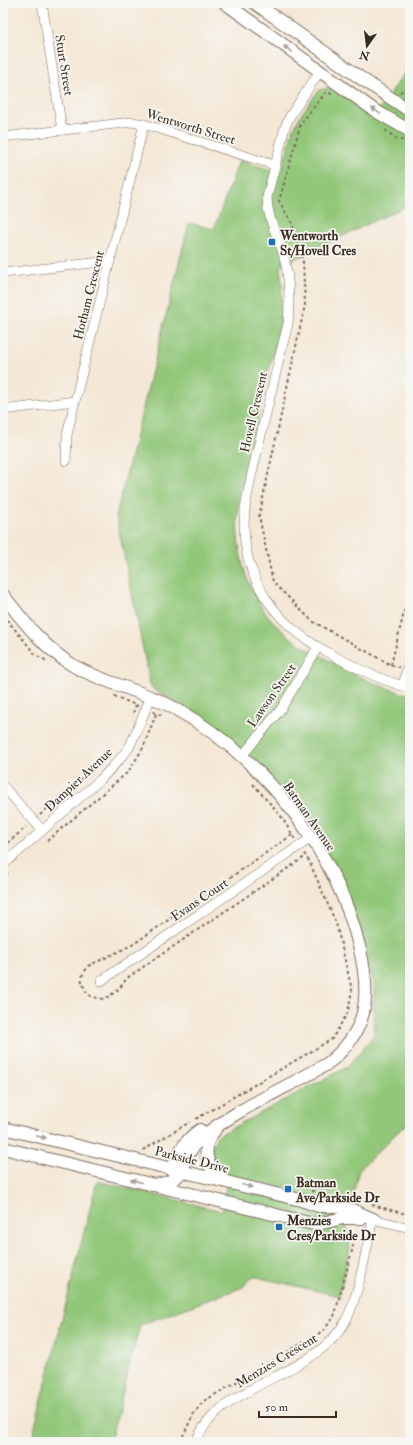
<svg xmlns="http://www.w3.org/2000/svg" width="413" height="1445" viewBox="0 0 413 1445" font-family="'IM FELL Double Pica',serif">
<rect width="100%" height="100%" fill="#f6f6f2"/>
<filter id="ink" filterUnits="userSpaceOnUse"><feTurbulence type="fractalNoise" baseFrequency=".025" numOctaves="2"/><feDisplacementMap in="SourceGraphic" scale="8" xChannelSelector="R" yChannelSelector="G"/><feConvolveMatrix kernelMatrix="1 2 1 2 8 2 1 2 1" color-interpolation-filters="sRGB"/></filter>
<filter id="wash" filterUnits="userSpaceOnUse"><feTurbulence type="fractalNoise" baseFrequency=".012" numOctaves="4" result="noise"/><feDisplacementMap in="SourceGraphic" scale="16" xChannelSelector="R" yChannelSelector="G"/><feGaussianBlur stdDeviation="0.9" result="paint"/><feColorMatrix in="noise" values="0 0 0 0 0 0 0 0 0 0 0 0 0 0 0 0 0 1.4 0 .05"/><feComposite in="paint" operator="in"/></filter>
<g filter="url(#wash)">
<rect width="100%" height="100%" fill="#f4e7d5"/>
<path fill="#92c779" stroke="#66784c" d="M 410,65 L 410,204 L 280,266 L 282,285 L 280,325 L 239,496 C 232,551 247,607 295,641 C 305,648 316,653 327,659 C 353,675 380,687 410,695 L 410,1120 L 359,1170 L 346,1223 L 350,1248 L 339,1296 L 253,1276 L 243,1287 L 140,1325 L 110,1442 L 31,1442 L 97,1181 L 222,1211 L 228,1175 L 216,1167 L 211,1149 L 217,1136 L 347,1067 L 374,1035 L 374,984 L 349,897 L 313,828 L 265,769 L 200,716 L 151,688 L 116,516 L 189,223 L 214,229 L 239,161 L 281,172 L 293,130 L 300,116 L 319,90 L 327,88 L 335,90 L 374,117 Z"/>
</g>
<g filter="url(#ink)">
<g fill="none" stroke-linecap="round" stroke-linejoin="round">
<defs>
<g id="street">
<path d="M 3,3 L 6,3"/>
<path d="M 42,3 L 62,130"/>
<path d="M 320,71 L 290,116 L 285,127 L 267,197 C 267,218 277,234 283,253 C 290,277 290,300 288,324 C 278,362 269,401 260,439 C 255,462 248,486 245,510 C 238,573 273,623 327,652 C 353,667 380,680 410,688"/>
<path d="M 3,137 L 132,122 L 144,124 L 274,165"/>
<path d="M 3,273 L 110,261"/>
<path d="M 3,410 L 75,401"/>
<path d="M 66,461 L 67,435 L 75,401 L 144,124"/>
<path d="M 403,686 L 410,656"/>
<path d="M 242,756 L 281,709 L 318,647"/>
<path d="M 3,786 L 42,830"/>
<path d="M 3,865 L 101,779 L 118,761 L 129,748 L 151,697"/>
<path d="M 101,981 L 311,838"/>
<path d="M 196,1442 C 216,1386 310,1377 342,1327 C 358,1304 366,1248 373,1219 L 410,1228"/>
</g>
<g id="secondary">
<path d="M 225,3 L 374,110 L 410,131"/>
<path d="M 255,3 L 362,79 L 410,111"/>
<path d="M 3,595 C 23,621 45,649 74,666 C 106,684 142,690 174,708 C 263,757 337,850 360,950 C 371,997 368,1032 327,1064 C 288,1087 236,1109 201,1138 C 178,1157 192,1183 152,1185"/>
<path d="M 3,1128 L 301,1200 L 319,1206 L 335,1206 L 352,1210 L 373,1219"/>
<path d="M 215,1130 C 200,1146 206,1170 224,1180"/>
<path d="M 3,1148 L 309,1223 L 318,1224 L 343,1218 L 362,1218"/>
<path d="M 174,1176 C 171,1159 187,1138 200,1130"/>
</g>
</defs>
<use href="#street" stroke="#7c6c5e" stroke-width="10"/>
<use href="#secondary" stroke="#7c6c5e" stroke-width="14"/>
<g stroke="#7c6c5e" stroke-width="2" stroke-dasharray="3 3" stroke-linecap="butt">
<path d="M 400,92 L 410,87"/>
<path d="M 332,94 L 326,92 L 301,123 L 279,201 L 292,223 L 303,262 L 305,305 L 259,516 L 273,582 L 312,621 L 391,665 L 399,667"/>
<path d="M 385,130 L 397,139 L 404,141"/>
<path d="M 3,615 L 36,655 L 47,661"/>
<path d="M 391,665 L 410,588"/>
<path d="M 114,696 L 138,706"/>
<path d="M 153,712 L 164,716"/>
<path d="M 133,713 L 136,705"/>
<path d="M 253,784 L 281,816 L 295,839"/>
<path d="M 40,815 L 111,753"/>
<path d="M 292,835 L 132,945 L 88,966 L 81,978 C 86,995 87,997 105,999 L 119,989 L 127,978 L 306,856"/>
<path d="M 47,841 L 128,772 L 143,748 L 156,714"/>
<path d="M 3,847 L 26,827"/>
<path d="M 3,878 L 8,873"/>
<path d="M 196,1119 L 332,1039 L 348,1012 L 352,990 L 336,923 L 310,863 L 304,853"/>
<path d="M 143,1150 L 190,1122"/>
<path d="M 311,1191 L 326,1194"/>
<path d="M 372,1205 L 410,1215"/>
<path d="M 180,1442 L 194,1413 L 204,1401 L 323,1331 L 334,1317 L 353,1247 L 350,1229"/>
</g>
<use href="#street" stroke="#fff" stroke-width="9"/>
<use href="#secondary" stroke="#fff" stroke-width="12"/>
</g>
<defs><path id="oneway-solid" d="M-6-.8H1V-3.2L6.5 0L1 3.2V.8H-6Z"/></defs>
<g fill="#a79f9a">
<use href="#oneway-solid" transform="translate(288 49) rotate(-145)"/>
<use href="#oneway-solid" transform="translate(376 111) rotate(-146)"/>
<use href="#oneway-solid" transform="translate(41 1137) rotate(13)"/>
<use href="#oneway-solid" transform="translate(136 1181) rotate(-166)"/>
<use href="#oneway-solid" transform="translate(247 1186) rotate(14)"/>
</g>
</g>
<g fill="#1f6fb2" stroke="#f6f6f2" stroke-width="1.5">
<rect x="268" y="238" width="8" height="8" rx="2"/>
<rect x="284" y="1185" width="8" height="8" rx="2"/>
<rect x="275" y="1223" width="8" height="8" rx="2"/>
</g>
<g text-anchor="middle" stroke-width="3.5" stroke-linejoin="round" paint-order="stroke">
<g font-size="13" fill="#3b2a1e" stroke="#f6f6f2">
<text transform="translate(65 65) rotate(81)" y="5">Sturt Street</text>
<text transform="translate(191 126) rotate(17)" y="5">Wentworth Street</text>
<text transform="translate(88 295) rotate(-76)" y="5">Hotham Crescent</text>
<text transform="translate(253 412) rotate(-77)" y="5">Hovell Crescent</text>
<text transform="translate(271 695) rotate(-55)" y="5">Lawson Street</text>
<text transform="translate(78 779) rotate(-43)" y="5">Dampier Avenue</text>
<text transform="translate(310 816) rotate(55)" y="5">Batman Avenue</text>
<text transform="translate(199 899) rotate(-34)" y="5">Evans Court</text>
<text transform="translate(192 1159) rotate(14)" y="5">Parkside Drive</text>
<text transform="translate(276 1360) rotate(-31)" y="5">Menzies Crescent</text>
</g>
<g font-size="13" font-weight="bold" fill="#3b2a1e" stroke="#f6f6f2" text-anchor="start">
<text x="280" y="240">Wentworth<tspan x="280" dy="15">St/Hovell Cres</tspan></text>
<text x="296" y="1187">Batman<tspan x="296" dy="15">Ave/Parkside Dr</tspan></text>
<text x="287" y="1225">Menzies<tspan x="287" dy="15">Cres/Parkside Dr</tspan></text>
</g>
</g>
<rect width="413" height="1445" fill="none" stroke="#f6f6f2" stroke-width="16"/>
<g transform="translate(367 46) rotate(194)" stroke="#f6f6f2" stroke-width="3" paint-order="stroke">
<path d="M0-3L7 15L0 10L-7 15Z" fill="#3b2a1e"/>
<text y="-6" font-size="11" font-weight="bold" text-anchor="middle" fill="#3b2a1e">N</text>
</g>
<path d="M259 1411v6h77v-6" fill="none" stroke="#3b2a1e" stroke-width="2"/>
<text x="265" y="1411" font-size="12" fill="#3b2a1e" stroke="#f6f6f2" stroke-width="3" paint-order="stroke">50 m</text>
</svg>
